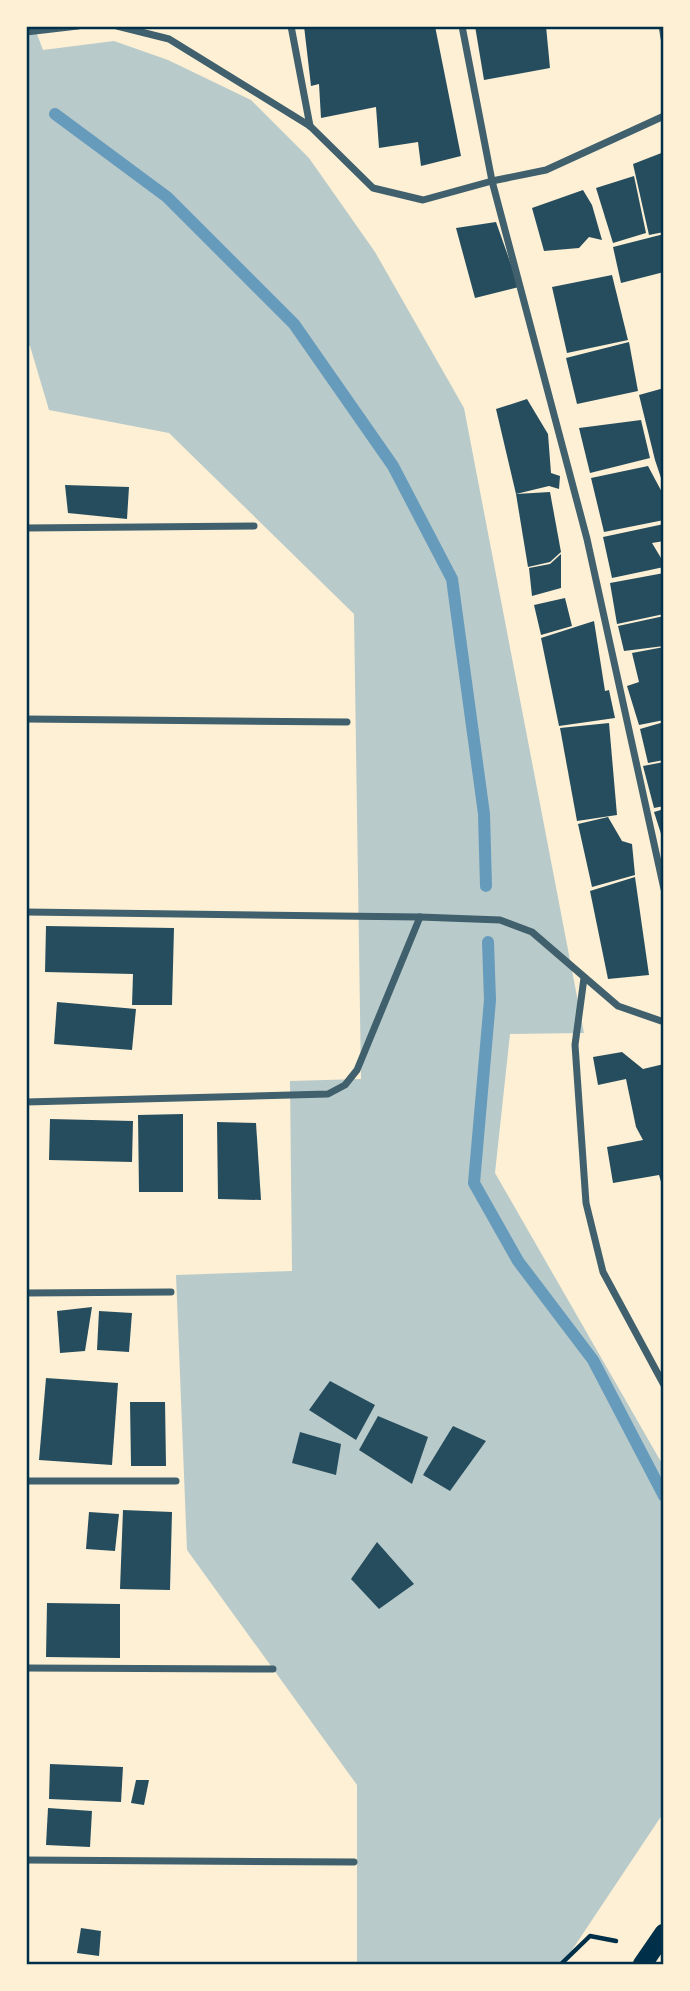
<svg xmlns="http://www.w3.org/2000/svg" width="690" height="1991" viewBox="0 0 690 1991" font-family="'IBM Plex Serif',serif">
<rect width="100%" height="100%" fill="#fdf0d5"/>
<path fill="#b9caca" d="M 26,26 L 34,26 L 43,50 L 114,41 L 168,60 L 251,100 L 309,158 L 375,252 L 464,408 L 584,1033 L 510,1034 L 495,1173 L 664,1467 L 664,1812 L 562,1965 L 357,1965 L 357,1785 L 187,1550 L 176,1275 L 292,1271 L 290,1081 L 361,1079 L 354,614 L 169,433 L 49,410 L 30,346 L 26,343 Z"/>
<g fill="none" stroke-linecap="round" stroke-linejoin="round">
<g stroke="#669bbc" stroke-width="12">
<path d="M 55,114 L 167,197 L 294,324 L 393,466 L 452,579 L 484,814 L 486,886"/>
<path d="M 488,942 L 490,1000 L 474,1183 L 518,1261 L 593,1360 L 664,1496"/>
</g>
</g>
<g fill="#264d5e">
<path d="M 304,26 L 435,26 L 461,156 L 421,166 L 418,142 L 379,148 L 376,107 L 321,118 L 319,84 L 311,86 Z"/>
<path d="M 475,26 L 546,26 L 550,68 L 484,80 Z"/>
<path d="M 664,152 L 664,232 L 649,235 L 633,164 Z"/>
<path d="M 634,176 L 646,233 L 613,243 L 596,188 Z"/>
<path d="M 583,190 L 592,205 L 602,240 L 589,237 L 579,248 L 544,251 L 532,208 Z"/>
<path d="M 496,222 L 519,287 L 475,298 L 456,228 Z"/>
<path d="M 664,234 L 664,272 L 621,283 L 613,247 Z"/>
<path d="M 612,275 L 628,340 L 567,353 L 552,287 Z"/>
<path d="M 629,342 L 638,391 L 577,404 L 566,358 Z"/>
<path d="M 664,388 L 664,484 L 663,484 L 655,460 L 639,395 Z"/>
<path d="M 527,399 L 548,434 L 551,473 L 560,476 L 559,489 L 549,486 L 516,494 L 496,409 Z"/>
<path d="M 641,420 L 650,458 L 590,473 L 579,428 Z"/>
<path d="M 648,466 L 664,496 L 664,520 L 604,532 L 591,478 Z"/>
<path d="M 65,485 L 129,487 L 127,519 L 68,513 Z"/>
<path d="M 550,492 L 561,552 L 550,562 L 528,567 L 516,494 Z"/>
<path d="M 664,524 L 664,541 L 652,543 L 664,563 L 664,567 L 612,578 L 603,537 Z"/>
<path d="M 561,554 L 561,588 L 532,596 L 529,568 L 550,564 Z"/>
<path d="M 664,573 L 664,614 L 617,624 L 610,583 Z"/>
<path d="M 565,598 L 572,626 L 541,635 L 534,605 Z"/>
<path d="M 664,616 L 664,646 L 624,651 L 618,626 Z"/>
<path d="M 594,621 L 605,691 L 609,690 L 615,718 L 559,726 L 541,638 Z"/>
<path d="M 664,647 L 664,720 L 639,725 L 627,686 L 639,682 L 632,653 Z"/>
<path d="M 664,722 L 664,760 L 648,763 L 640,729 Z"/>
<path d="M 609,723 L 617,815 L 577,821 L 560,728 Z"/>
<path d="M 664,762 L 664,806 L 654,808 L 643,766 Z"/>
<path d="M 664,809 L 664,840 L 663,840 L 654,812 Z"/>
<path d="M 608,817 L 622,841 L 632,844 L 635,875 L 592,887 L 578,824 Z"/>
<path d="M 635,877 L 649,975 L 608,979 L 590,891 Z"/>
<path d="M 46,926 L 174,928 L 172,1005 L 132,1005 L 133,974 L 45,972 Z"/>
<path d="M 57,1002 L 136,1009 L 132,1050 L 54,1044 Z"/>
<path d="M 622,1052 L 643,1069 L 664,1064 L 664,1192 L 659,1175 L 613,1183 L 607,1147 L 643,1140 L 636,1127 L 626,1079 L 598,1085 L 593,1057 Z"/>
<path d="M 183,1114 L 183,1192 L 139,1192 L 138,1115 Z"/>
<path d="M 50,1119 L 133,1121 L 132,1162 L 49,1160 Z"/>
<path d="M 217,1122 L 256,1123 L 261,1200 L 218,1199 Z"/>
<path d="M 92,1307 L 85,1351 L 60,1353 L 57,1311 Z"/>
<path d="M 99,1311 L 132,1313 L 129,1352 L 97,1350 Z"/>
<path d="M 46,1378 L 118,1383 L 112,1465 L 39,1460 Z"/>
<path d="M 330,1381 L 375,1405 L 356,1440 L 309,1410 Z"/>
<path d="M 130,1402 L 165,1402 L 166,1466 L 131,1466 Z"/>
<path d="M 378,1416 L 428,1437 L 412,1484 L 359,1450 Z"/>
<path d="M 453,1426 L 486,1441 L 450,1491 L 423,1475 Z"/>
<path d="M 300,1432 L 341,1444 L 336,1475 L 292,1463 Z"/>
<path d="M 123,1510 L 172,1512 L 170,1590 L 120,1589 Z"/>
<path d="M 89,1512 L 119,1514 L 115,1551 L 86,1549 Z"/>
<path d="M 377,1542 L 414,1584 L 379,1609 L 351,1579 Z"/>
<path d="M 47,1603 L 120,1604 L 120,1658 L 46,1657 Z"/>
<path d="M 50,1764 L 123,1767 L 121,1802 L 49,1799 Z"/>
<path d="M 136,1780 L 149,1780 L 144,1805 L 131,1803 Z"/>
<path d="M 48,1808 L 92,1811 L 90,1847 L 46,1845 Z"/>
<path d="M 81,1928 L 101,1931 L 99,1956 L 77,1953 Z"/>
</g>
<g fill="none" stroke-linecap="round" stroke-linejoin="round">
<path stroke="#003049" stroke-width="4.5" d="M 560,1965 L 590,1936 L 616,1941"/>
<g stroke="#3f606c" stroke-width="7">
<path d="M 117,26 L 169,39 L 310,126 L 373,188 L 423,200 L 492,181 L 546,170 L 664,116"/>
<path d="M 291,26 L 310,126"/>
<path d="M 462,26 L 492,181 L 587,539 L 664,889"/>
<path d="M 662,26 L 664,38"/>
<path d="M 26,32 L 78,26"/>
<path d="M 26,528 L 254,526"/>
<path d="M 26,719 L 347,722"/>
<path d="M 26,912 L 420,917 L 500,920 L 532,932 L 618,1006 L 664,1022"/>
<path d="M 584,978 L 575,1045 L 586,1203 L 603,1272 L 664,1385"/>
<path d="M 26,1102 L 328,1094 L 345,1085 L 357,1070 L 420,917"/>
<path d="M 26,1293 L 171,1292"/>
<path d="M 26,1481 L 176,1481"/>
<path d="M 26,1668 L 273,1669"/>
<path d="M 26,1860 L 354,1862"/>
</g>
<path stroke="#003049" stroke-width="19" d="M 642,1965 L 664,1933"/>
</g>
<rect width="690" height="1991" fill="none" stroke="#fdf0d5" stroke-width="56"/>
<rect x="28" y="28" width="634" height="1935" fill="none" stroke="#003049" stroke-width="2.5"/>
</svg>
